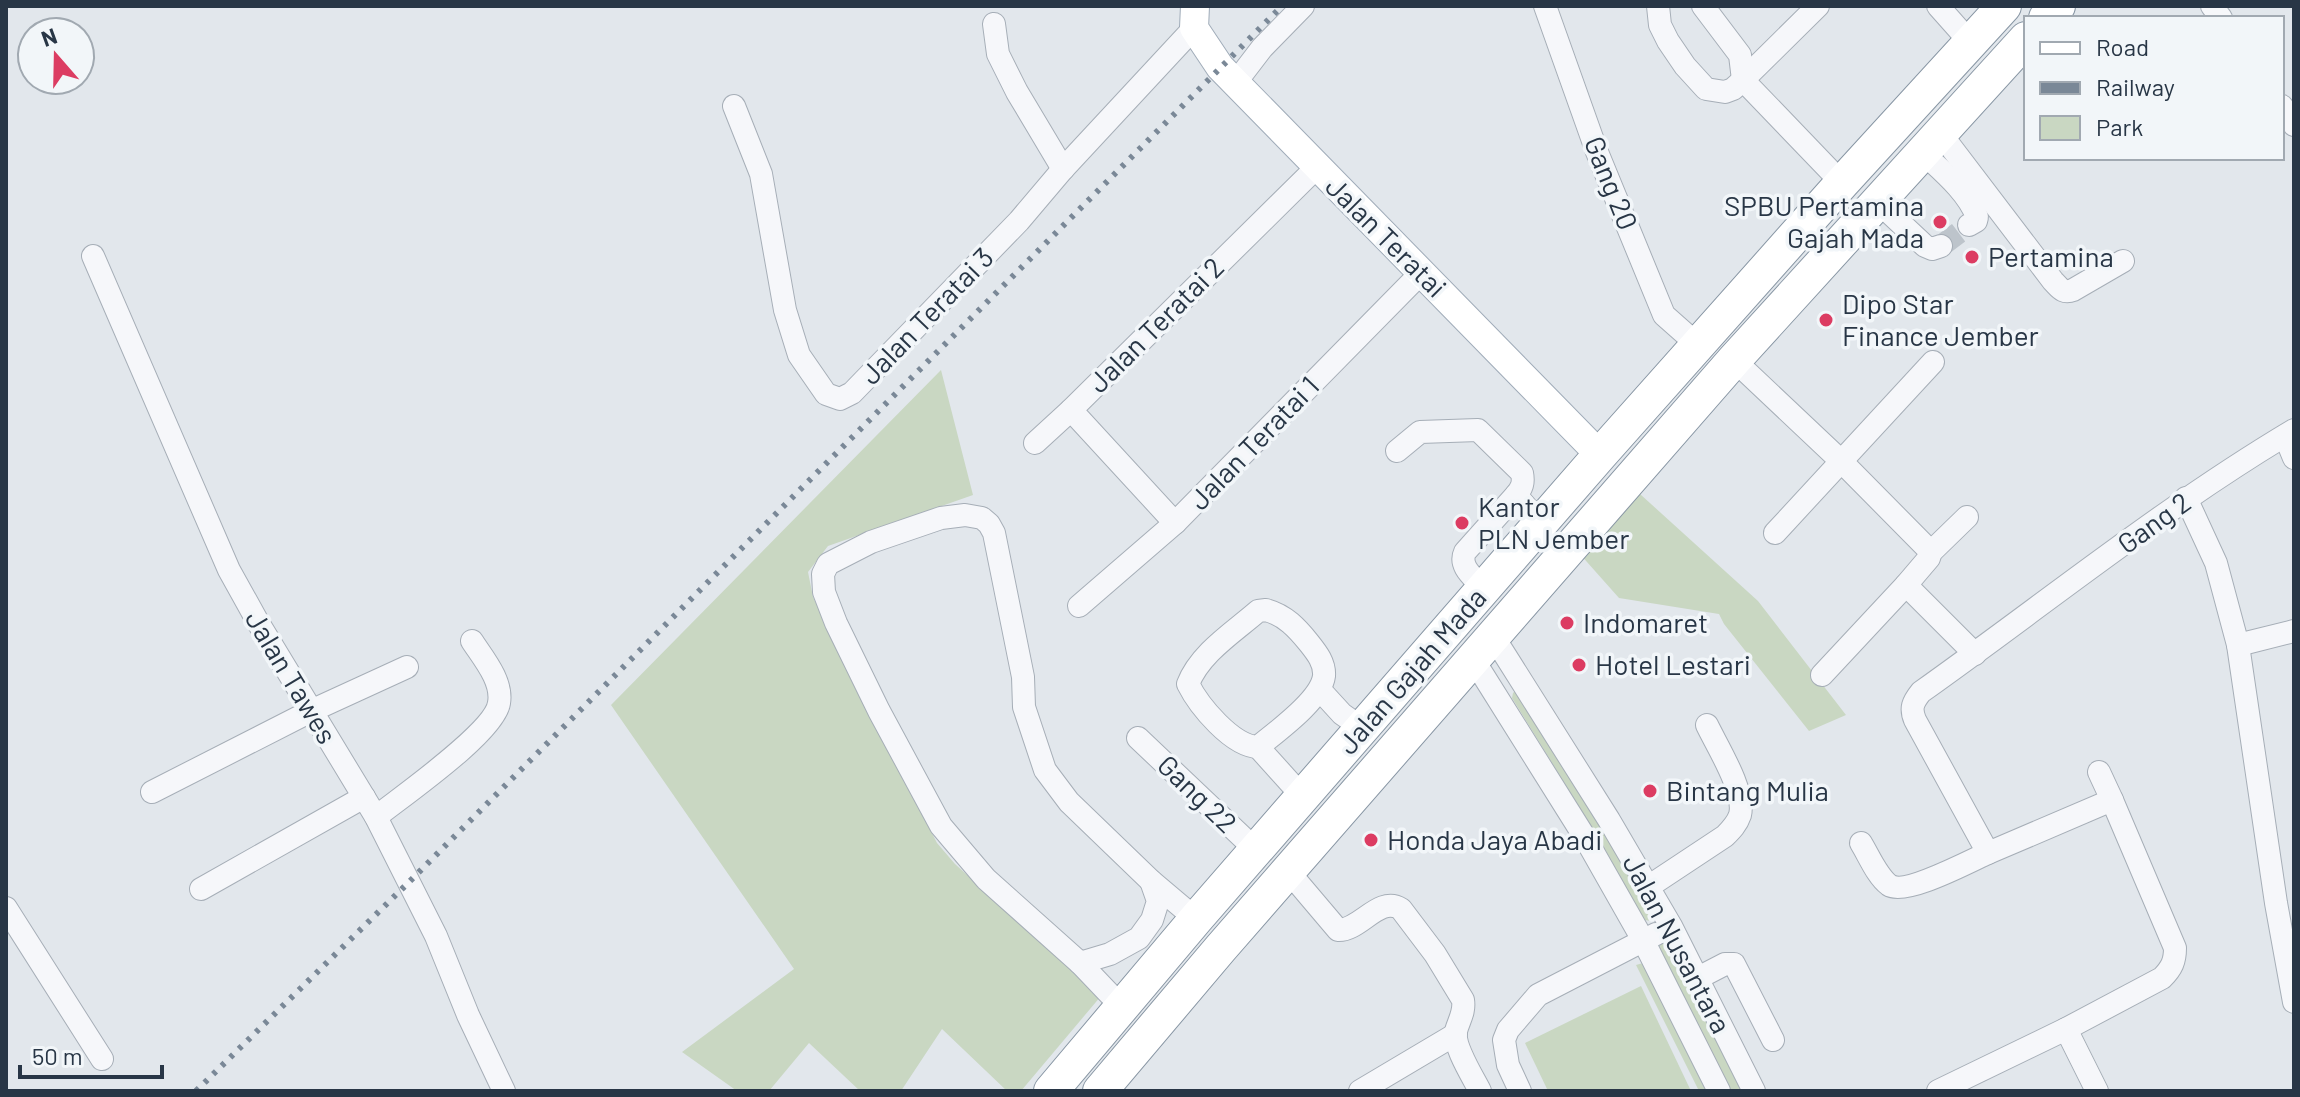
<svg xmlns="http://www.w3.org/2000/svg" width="2300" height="1097" viewBox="0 0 2300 1097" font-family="Barlow,sans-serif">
<rect width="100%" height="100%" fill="#e2e7ec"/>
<g fill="#c9d7c2">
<path d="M 941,370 L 973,495 L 828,546 L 808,572 L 813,597 L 871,715 L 937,843 L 955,864 L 1101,996 L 1021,1091 L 1007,1091 L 942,1029 L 901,1091 L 860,1091 L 809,1043 L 769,1091 L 737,1091 L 682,1052 L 794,969 L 611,705 Z"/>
<path d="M 1640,494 L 1758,601 L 1846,715 L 1809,731 L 1724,624 L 1719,614 L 1619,598 L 1579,553 Z"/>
<path d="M 1515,691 L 1565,766 L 1653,918 L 1651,921 L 1644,920 L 1602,844 L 1512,698 L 1513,693 Z"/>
<path d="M 1663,942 L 1668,944 L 1742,1091 L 1730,1091 L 1659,949 L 1659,946 Z"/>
<path d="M 1643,963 L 1650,977 L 1706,1091 L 1699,1091 L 1636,965 Z"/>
<path d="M 1641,986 L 1691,1091 L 1548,1091 L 1525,1043 Z"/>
</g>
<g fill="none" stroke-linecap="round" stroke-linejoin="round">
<path stroke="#bdc4cb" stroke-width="22" stroke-dasharray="22 11" stroke-linecap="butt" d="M 1941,246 L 1969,225"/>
<defs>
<g id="minor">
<path d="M 1545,6 L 1597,152 L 1664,315 L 1699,346"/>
<path d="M 1658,6 L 1660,25 L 1668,41 L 1685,66 L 1706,89 L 1725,92 L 1733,89 L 1743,80 L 1818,6"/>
<path d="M 1703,6 L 1740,55 L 1743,80 L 1842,183"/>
<path d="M 1938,6 L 1970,42"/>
<path d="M 2212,6 L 2221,18"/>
<path d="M 994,24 L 998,54 L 1017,92 L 1063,169"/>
<path d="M 1236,82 L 1262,48 L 1303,6"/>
<path d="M 734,106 L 761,174 L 785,310 L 799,355 L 826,394 L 840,399 L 852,393 L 1019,221 L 1063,169 L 1194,28"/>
<path d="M 2282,106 L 2294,125"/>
<path d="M 1941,134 L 2053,281 C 2060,288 2063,294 2073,290 L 2123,261"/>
<path d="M 1923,153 C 1942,171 1968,192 1977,217 L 1976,221 L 1969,225"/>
<path d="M 1878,202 L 1925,246 L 1932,249 L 1941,246"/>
<path d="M 93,256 L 229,570 L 259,624 L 376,817 L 436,936 L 468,1015 L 504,1091"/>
<path d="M 1734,360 L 1841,461 L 1931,552"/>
<path d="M 2285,436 L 2294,458"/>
<path d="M 1035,443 L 1071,410"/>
<path d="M 1397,451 L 1420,432 L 1478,430 L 1522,473 C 1524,483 1522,488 1516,495"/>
<path d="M 2186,498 L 2216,563 L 2238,645 L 2276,903 L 2294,1002"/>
<path d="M 1967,517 L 1931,552 L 1929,558 L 1906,585 L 1975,654"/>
<path d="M 1175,523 L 1071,410 L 1317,167"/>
<path d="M 1775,533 L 1933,362"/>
<path d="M 1484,589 C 1475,578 1458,567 1465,552 L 1516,495 L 1528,509 L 1543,520"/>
<path d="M 1079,606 L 1175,523 L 1422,272"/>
<path d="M 1266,610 C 1285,615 1297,628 1309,643 C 1317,653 1325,663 1324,676 C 1321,700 1276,732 1258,747 C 1232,746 1199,706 1188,684 C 1200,653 1234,632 1258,611 Z"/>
<path d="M 1493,636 L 1609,820 L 1671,926 L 1754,1091"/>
<path d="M 2238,645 L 2294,631"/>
<path d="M 1473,659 L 1584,836 L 1643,940 L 1719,1091"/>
<path d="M 1822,675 L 1906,585"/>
<path d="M 1320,690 L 1342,714 L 1362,728"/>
<path d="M 1138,738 L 1256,850"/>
<path d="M 1258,747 L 1303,797"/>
<path d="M 2099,772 L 2112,800 L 1988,853 L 1915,720 C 1910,708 1913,702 1921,692 C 2045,604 2163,508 2294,430"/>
<path d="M 152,792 L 311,711 L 407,667"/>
<path d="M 376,817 C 401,797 495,732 499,703 C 503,681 483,658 472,641"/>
<path d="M 1861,843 C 1869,856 1877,876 1889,885 C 1905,896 1970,861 1988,853"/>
<path d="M 1288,871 L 1338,930 C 1360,931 1379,895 1401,909 L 1435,954 L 1463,1000 C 1465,1012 1459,1020 1456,1031 C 1453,1046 1473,1077 1480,1091"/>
<path d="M 1648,887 L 1725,836 C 1731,830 1737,824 1740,815 C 1746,792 1717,746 1707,725"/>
<path d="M 201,889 L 364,797"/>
<path d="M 6,908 L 102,1059"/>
<path d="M 1080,963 L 1110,954 L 1139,938 L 1152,920 L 1158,901 L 1151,881"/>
<path d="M 1698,978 L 1725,964 L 1734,964 L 1773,1040"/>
<path d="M 1121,1006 L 1080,963 L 986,879 L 941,826 L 879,711 L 836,623 L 824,592 L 823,574 L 828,564 L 871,542 L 941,518 L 965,515 L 982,518 L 989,524 L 994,533 L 1023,677 L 1024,707 L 1045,770 L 1069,802 L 1151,881 L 1196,919"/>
<path d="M 2066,1029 L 2097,1091"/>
<path d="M 1360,1091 L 1456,1034"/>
<path d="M 1520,1091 L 1508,1065 L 1504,1040 L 1508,1030 L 1538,995 L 1656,934"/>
<path d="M 1938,1091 L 2066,1029 L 2162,978 C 2172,968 2175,961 2175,948 L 2112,800"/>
</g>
<path id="major" d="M 1195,6 L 1194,28 L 1220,67 L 1600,455"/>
<g id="highway">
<path d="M 2046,18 L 2058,6"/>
<path d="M 1051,1091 L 1196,919 L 1600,455 L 1842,183 L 2004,6"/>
<path d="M 1100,1091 L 1220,949 L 1734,360 L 2026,39"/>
</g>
</defs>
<use href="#minor" stroke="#a6aeb7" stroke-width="24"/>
<use href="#major" stroke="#a0acb9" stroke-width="30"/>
<use href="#highway" stroke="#8896a4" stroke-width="36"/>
<use href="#minor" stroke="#f6f7fa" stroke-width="22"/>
<use href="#major" stroke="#fff" stroke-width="28"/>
<use href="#highway" stroke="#fff" stroke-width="34"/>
<path stroke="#7a8897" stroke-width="6" stroke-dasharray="4 8" stroke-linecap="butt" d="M 196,1091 L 409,882 L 1282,6"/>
</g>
<g fill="#dc3c62" stroke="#f2f6f9" stroke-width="3">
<circle cx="1940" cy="222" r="8"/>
<circle cx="1972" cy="257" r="8"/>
<circle cx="1826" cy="320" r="8"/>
<circle cx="1462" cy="523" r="8"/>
<circle cx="1567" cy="623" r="8"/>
<circle cx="1579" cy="665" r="8"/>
<circle cx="1650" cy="791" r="8"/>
<circle cx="1371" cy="840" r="8"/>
</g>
<g text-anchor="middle" stroke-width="7" stroke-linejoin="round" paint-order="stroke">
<g font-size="28" fill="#283646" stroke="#f2f6f9">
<text transform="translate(1611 183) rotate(68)" y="10">Gang 20</text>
<text transform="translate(1386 237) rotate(45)" y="10">Jalan Teratai</text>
<text transform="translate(927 316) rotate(-46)" y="10">Jalan Teratai 3</text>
<text transform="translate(1156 325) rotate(-45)" y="10">Jalan Teratai 2</text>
<text transform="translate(1254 443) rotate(-46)" y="10">Jalan Teratai 1</text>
<text transform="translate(2154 523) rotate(-36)" y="10">Gang 2</text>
<text transform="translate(1412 671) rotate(-49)" y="10">Jalan Gajah Mada</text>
<text transform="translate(291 677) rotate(59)" y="10">Jalan Tawes</text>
<text transform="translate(1197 794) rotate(44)" y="10">Gang 22</text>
<text transform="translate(1677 944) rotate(62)" y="10">Jalan Nusantara</text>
</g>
<g font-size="28" fill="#283646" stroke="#f2f6f9" text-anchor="start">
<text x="1924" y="216" text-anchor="end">SPBU Pertamina<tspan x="1924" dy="32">Gajah Mada</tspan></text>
<text x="1988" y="267">Pertamina</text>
<text x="1842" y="314">Dipo Star<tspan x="1842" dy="32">Finance Jember</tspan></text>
<text x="1478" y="517">Kantor<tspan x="1478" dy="32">PLN Jember</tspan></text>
<text x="1583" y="633">Indomaret</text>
<text x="1595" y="675">Hotel Lestari</text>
<text x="1666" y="801">Bintang Mulia</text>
<text x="1387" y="850">Honda Jaya Abadi</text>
</g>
</g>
<rect width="2300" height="1097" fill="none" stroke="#283646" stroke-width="16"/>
<rect x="2024" y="16" width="260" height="144" fill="#f2f6f9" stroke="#a1a9b1" stroke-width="2"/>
<rect x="2040" y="42" width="40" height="12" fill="#ffffff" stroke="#a1a9b1" stroke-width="2"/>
<text x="2096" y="56" font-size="24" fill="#283646">Road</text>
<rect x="2040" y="82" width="40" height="12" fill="#7a8897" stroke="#a1a9b1" stroke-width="2"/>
<text x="2096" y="96" font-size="24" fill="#283646">Railway</text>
<rect x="2040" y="116" width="40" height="24" fill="#c9d7c2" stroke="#a1a9b1" stroke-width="2"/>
<text x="2096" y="136" font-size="24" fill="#283646">Park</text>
<g transform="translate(56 56) rotate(340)"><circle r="38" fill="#f2f6f9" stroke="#a1a9b1" stroke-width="2"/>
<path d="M0-6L14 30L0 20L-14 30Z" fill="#dc3c62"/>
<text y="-12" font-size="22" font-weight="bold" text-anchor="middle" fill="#283646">N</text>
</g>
<path d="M20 1065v12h142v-12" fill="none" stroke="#283646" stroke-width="4"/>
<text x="32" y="1065" font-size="24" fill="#283646" stroke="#f2f6f9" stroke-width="6" paint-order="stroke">50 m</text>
</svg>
